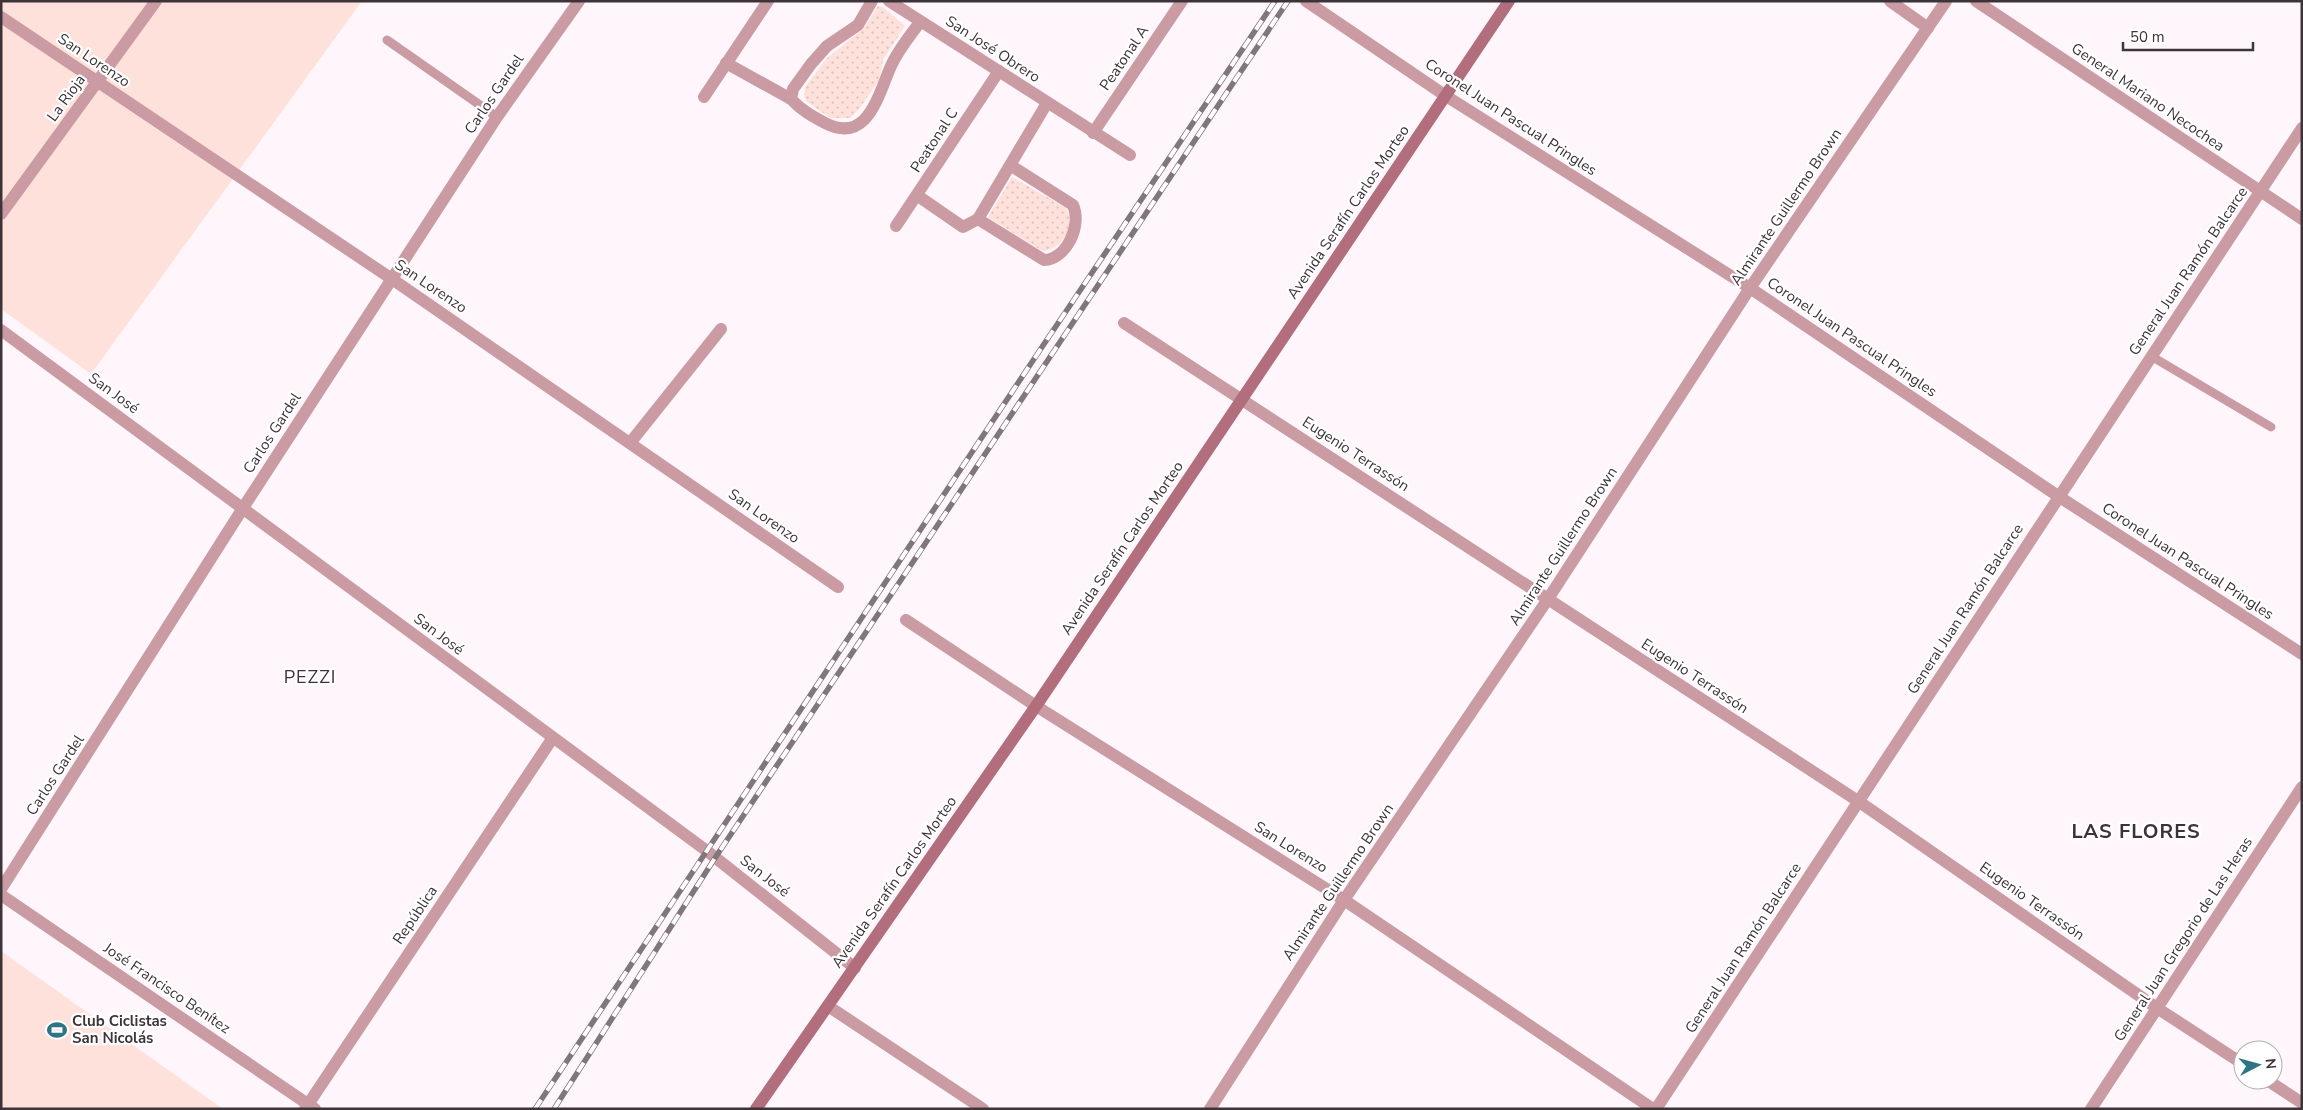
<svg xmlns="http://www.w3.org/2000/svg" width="2303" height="1110" viewBox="0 0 2303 1110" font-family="'Nunito Sans',sans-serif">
<defs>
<pattern id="park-dots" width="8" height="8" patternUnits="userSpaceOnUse" patternTransform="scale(1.25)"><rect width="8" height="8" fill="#fee1da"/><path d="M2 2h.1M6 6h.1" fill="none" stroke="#dbc2bc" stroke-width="1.8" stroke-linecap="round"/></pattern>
</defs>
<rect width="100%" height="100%" fill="#fff6fb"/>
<g fill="#fee1da">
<path d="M 1,1 L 362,1 L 91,374 L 1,309 Z"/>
<path d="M 1,951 L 223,1109 L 1,1109 Z"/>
</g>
<g fill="url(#park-dots)">
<path d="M 878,6 L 883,7 L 905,26 L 883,60 L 879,80 L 860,108 L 850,118 L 830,118 L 806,101 L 804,95 L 805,87 L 827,58 L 864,28 Z"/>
<path d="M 1012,177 L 1065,207 C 1077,224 1063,250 1042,251 L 988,217 Z"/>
</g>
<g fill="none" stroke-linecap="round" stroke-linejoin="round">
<g stroke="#cb9ba4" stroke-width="9">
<path d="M 387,40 L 497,117"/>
<path d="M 2151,356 L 2271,427"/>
</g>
<g stroke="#cb9ba4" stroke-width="12">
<path d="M 726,63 L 791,99"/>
<path d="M 704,97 L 768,1"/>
<path d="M 1093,133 L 1182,1"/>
<path d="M 918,196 L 963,227 L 978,219"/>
<path d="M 896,226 L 999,71"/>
</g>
<g stroke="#cb9ba4" stroke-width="12">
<path d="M 872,1 L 858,25 L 827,46 L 811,64 L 793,89 L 791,99 C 801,110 812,116 825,123 C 868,145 878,95 891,66 C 898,50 910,36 920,22"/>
<path d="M 889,1 L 1130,155"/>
<path d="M 1306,1 L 1446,96 L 1750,288 L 2058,496 L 2302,654"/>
<path d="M 1890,1 L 1928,28"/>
<path d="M 1976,1 L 2302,219"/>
<path d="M 1,17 L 392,279 L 838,587"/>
<path d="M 1010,165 L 1073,205 C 1082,225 1067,259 1044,260 L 978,219 L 1047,103"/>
<path d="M 1,214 L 156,1"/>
<path d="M 1124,323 L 1858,801 L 2157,1008 L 2243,1064"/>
<path d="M 1,330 L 707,851 L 855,968"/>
<path d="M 630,443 L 721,329"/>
<path d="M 906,620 L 1036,706 L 1344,900 L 1653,1109"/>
<path d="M 1,889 L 243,508 L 497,117 L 579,1"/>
<path d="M 1,895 L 315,1109"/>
<path d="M 828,1006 L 983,1109"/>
<path d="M 2267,1080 L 2302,1103"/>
<path d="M 305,1109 L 552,739"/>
<path d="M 1210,1109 L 1344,900 L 1548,599 L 1750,288 L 1946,1"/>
<path d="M 1656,1109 L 2302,128"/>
<path d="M 2091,1109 L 2302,787"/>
</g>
<path stroke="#b26e7c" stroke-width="12" d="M 756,1109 L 1036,706 L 1509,1"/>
<defs>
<g id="rail">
<path d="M 535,1109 L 1042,347 L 1275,1"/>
<path d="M 554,1109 L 715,858 L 1288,1"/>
</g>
</defs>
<use href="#rail" stroke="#80777c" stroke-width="5.5"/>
<use href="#rail" stroke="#fff" stroke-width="4" stroke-dasharray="11" stroke-linecap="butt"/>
</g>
<defs>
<symbol id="stadium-bare" viewBox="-9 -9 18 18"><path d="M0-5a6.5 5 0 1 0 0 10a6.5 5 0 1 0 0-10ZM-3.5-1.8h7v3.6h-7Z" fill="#2f7482" stroke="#fff" stroke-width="2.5" paint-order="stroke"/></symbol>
</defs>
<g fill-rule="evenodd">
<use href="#stadium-bare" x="43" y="1016" width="28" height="28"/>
</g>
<g text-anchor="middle" stroke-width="4.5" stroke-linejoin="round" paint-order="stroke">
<g font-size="15" fill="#3d3439" stroke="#fff">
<text transform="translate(993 49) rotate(33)" y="5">San José Obrero</text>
<text transform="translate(1124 58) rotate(-56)" y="5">Peatonal A</text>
<text transform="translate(94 60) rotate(34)" y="5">San Lorenzo</text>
<text transform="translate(494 94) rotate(-56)" y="5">Carlos Gardel</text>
<text transform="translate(2148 97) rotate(34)" y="5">General Mariano Necochea</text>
<text transform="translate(66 98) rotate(-54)" y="5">La Rioja</text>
<text transform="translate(1511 117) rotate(33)" y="5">Coronel Juan Pascual Pringles</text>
<text transform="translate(934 140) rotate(-57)" y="5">Peatonal C</text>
<text transform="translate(1786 207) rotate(-56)" y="5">Almirante Guillermo Brown</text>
<text transform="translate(1348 212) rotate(-56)" y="5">Avenida Serafín Carlos Morteo</text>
<text transform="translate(2188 271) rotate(-56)" y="5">General Juan Ramón Balcarce</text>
<text transform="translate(431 286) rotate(34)" y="5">San Lorenzo</text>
<text transform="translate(1852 337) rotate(34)" y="5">Coronel Juan Pascual Pringles</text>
<text transform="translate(114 393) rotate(36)" y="5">San José</text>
<text transform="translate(272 433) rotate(-57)" y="5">Carlos Gardel</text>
<text transform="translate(1356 454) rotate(33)" y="5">Eugenio Terrassón</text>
<text transform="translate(764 516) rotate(35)" y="5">San Lorenzo</text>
<text transform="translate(1563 546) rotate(-57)" y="5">Almirante Guillermo Brown</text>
<text transform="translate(1122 548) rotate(-56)" y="5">Avenida Serafín Carlos Morteo</text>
<text transform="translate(2188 561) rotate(33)" y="5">Coronel Juan Pascual Pringles</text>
<text transform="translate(1965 609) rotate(-57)" y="5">General Juan Ramón Balcarce</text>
<text transform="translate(439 634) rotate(37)" y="5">San José</text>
<text transform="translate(1695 676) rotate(33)" y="5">Eugenio Terrassón</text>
<text transform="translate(55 775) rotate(-57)" y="5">Carlos Gardel</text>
<text transform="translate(1291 847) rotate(32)" y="5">San Lorenzo</text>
<text transform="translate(765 876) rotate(38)" y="5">San José</text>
<text transform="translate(894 882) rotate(-55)" y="5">Avenida Serafín Carlos Morteo</text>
<text transform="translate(1338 882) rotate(-56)" y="5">Almirante Guillermo Brown</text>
<text transform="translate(2032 901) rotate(35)" y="5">Eugenio Terrassón</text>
<text transform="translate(415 915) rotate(-56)" y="5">República</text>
<text transform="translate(2183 939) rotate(-57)" y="5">General Juan Gregorio de Las Heras</text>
<text transform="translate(1743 948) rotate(-57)" y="5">General Juan Ramón Balcarce</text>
<text transform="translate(167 988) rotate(34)" y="5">José Francisco Benítez</text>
</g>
<g font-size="15" font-weight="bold" fill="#3d3439" stroke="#fff" text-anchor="start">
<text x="72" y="1026">Club Ciclistas<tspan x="72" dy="17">San Nicolás</tspan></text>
</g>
<g font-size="18" letter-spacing="1" fill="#3f2f39" stroke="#fff">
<text x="310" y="683">PEZZI</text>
</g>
<g font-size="20" font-weight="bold" letter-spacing="1" fill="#3f2f39" stroke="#fff">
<text x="2136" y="838">LAS FLORES</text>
</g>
</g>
<rect width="2303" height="1110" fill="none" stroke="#3d3439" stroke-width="5"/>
<g transform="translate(2258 1065) rotate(84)"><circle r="24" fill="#ffffff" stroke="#b1aeb0"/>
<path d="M0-4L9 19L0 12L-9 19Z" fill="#2f7482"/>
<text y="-8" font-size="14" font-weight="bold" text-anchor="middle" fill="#3d3439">N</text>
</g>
<path d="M2123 42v8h130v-8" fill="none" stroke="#3d3439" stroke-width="2.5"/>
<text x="2130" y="42" font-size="15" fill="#3d3439" stroke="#ffffff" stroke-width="4" paint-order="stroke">50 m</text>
</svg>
